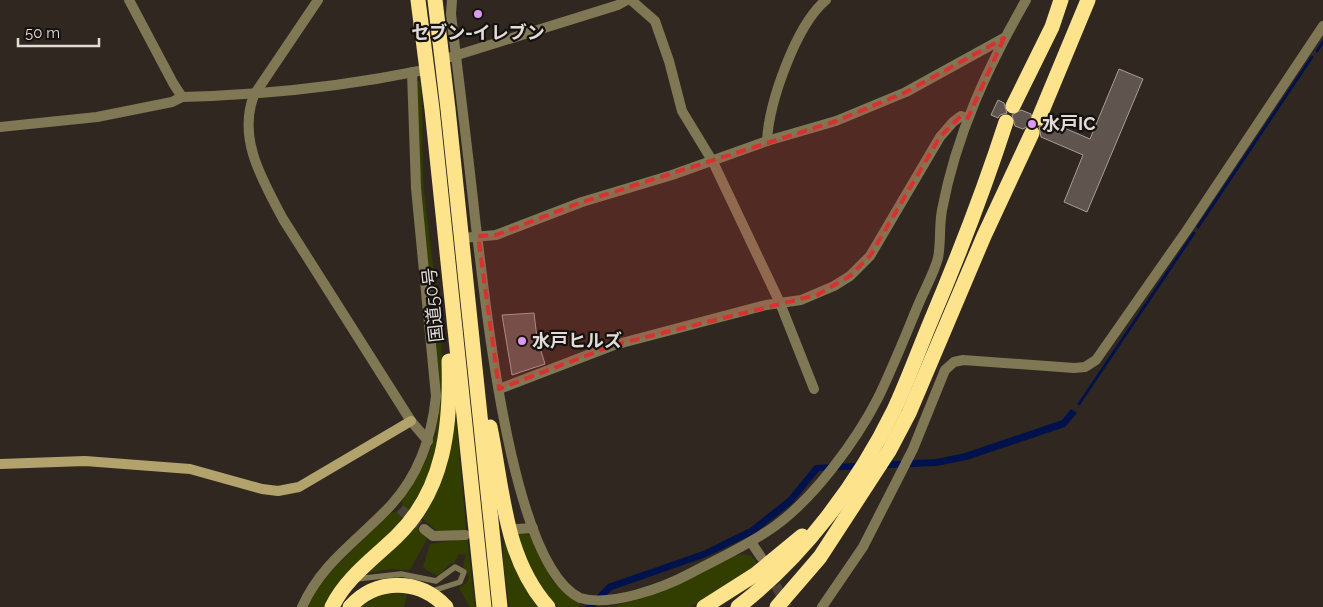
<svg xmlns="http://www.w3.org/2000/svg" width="1323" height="607" viewBox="0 0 1323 607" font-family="Raleway,'Noto Sans JP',sans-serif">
<rect width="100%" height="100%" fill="#302820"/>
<g fill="#323e00">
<path d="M 417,81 L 420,81 C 424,118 421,155 424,191 C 432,269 449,351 440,429 C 438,440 438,453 435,463 C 418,515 362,566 326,607 L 306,607 L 322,580 L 390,513 L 396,512 L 403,506 L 401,499 L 410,489 L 426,461 L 436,434 L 440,401 L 439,370 L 420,192 Z"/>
<path d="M 453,417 L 456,417 L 466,530 L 439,533 L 422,518 L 446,469 Z"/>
<path d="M 416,525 L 427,539 L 410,570 L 389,569 L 368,573 Z"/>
<path d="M 518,532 L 531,536 L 552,581 L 580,604 L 579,607 L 558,607 C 536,589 524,559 518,532 Z"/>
<path d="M 504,537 C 511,564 521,587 540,607 L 509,607 L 503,558 Z"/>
<path d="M 467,538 L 475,607 L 470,607 L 459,588 L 466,583 L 469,576 L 463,566 L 466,555 L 459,554 L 454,563 L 448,565 L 439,576 L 428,571 L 423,567 L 430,544 Z"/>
<path d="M 741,554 L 751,556 L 760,566 L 690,607 L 611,607 L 662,592 L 730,557 Z"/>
<path d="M 396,593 L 407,595 L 404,607 L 361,607 L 379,595 Z"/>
</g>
<path fill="#00124c" d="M 1071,409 L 1077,413 L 1065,427 L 967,460 L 936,466 L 819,471 L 792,504 L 754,534 L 706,557 L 612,590 L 595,607 L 585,607 L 608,584 L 703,551 L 750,528 L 788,498 L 815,465 L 936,459 L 965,453 L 1062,420 Z"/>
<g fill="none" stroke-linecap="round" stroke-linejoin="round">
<g stroke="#00124c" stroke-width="3">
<path d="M 1317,51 L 1323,42"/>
<path d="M 1198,227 L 1312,57"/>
<path d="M 1079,404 L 1194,233"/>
</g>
</g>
<g fill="#60554e" stroke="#a99d95">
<path d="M 1119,69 L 1143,79 L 1087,212 L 1064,202 L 1083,155 L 1041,137 L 1039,127 L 1048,121 L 1090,139 Z"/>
<path d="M 998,100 L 1004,103 L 1007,113 L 1000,115 L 998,118 L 991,115 Z"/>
<path d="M 1021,110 L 1031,114 L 1032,124 L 1023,129 L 1015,126 L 1012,115 Z"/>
<path d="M 534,313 L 537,338 L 545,364 L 512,375 L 502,315 Z"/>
</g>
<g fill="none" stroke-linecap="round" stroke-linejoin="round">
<g stroke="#4b433b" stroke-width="10" stroke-dasharray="10 5" stroke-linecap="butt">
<path d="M 400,509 L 424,529"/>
<path d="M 769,572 L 787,607"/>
</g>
<path stroke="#807755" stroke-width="5.5" d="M 356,579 L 401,574 L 436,581 L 455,567 L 464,572 L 460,582 L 429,592"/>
<g stroke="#807755" stroke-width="10">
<path d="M 129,0 L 173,83 L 182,97 C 262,95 340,87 419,71"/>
<path d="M 318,0 L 254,95 C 237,139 263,181 283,219 L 411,421 L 428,441"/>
<path d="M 452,0 L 451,14 L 456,56 C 463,113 470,170 476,227 C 486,301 510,564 580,598 C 611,607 663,588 691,573 C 719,558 749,545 775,526 C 814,498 856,441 878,398 C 893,367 906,334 919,303 C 925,289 934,273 938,258 C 941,243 939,226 942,210 C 956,135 988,66 1026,0"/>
<path d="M 631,0 L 655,21 L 669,61 L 682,111 L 713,162 L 780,303 L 814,389"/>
<path d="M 451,57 L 618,5 L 627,0"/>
<path d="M 0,127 L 97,117 L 172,102 L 182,97"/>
<path d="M 767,141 C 769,102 796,25 826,0"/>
<path d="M 462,238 L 496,235 L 582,202 L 672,175 L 767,141 L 836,121 L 906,92 L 1004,38"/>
<path d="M 499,389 L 614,345 L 766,305 L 801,300 L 834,286 L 850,276 L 870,256 L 940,137 L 953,122 L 961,116 L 968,118"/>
<path d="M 424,529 L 433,536 L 465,535"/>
<path d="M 517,529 L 533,528"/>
<path d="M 751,542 L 761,557"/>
<path d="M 302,607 C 322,562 360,539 392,504 C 420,473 432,436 436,396 L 416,188 L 412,72"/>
<path d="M 822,607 L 863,547 L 913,449 L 945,370 L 954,362 L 963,360 L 1074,368 L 1085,367 L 1096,360 L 1187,230 L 1323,26"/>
</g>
<path stroke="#b2a26c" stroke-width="10" d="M 0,464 L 85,461 L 190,469 L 262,489 L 278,491 L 299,487 L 411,421"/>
<g stroke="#fce38c" stroke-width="15">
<path d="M 418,0 L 432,109 L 484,607"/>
<path d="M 435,0 L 448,109 L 500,607"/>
<path d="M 1013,106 L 1052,27 L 1061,0"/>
<path d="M 1039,118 L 1088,0"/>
<path d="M 490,427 C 503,489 504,558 548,607"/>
<path d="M 332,607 C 345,579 374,558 396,537 C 445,490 451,425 449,361"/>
<path d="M 350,607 C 376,578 419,578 446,607"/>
<path d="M 704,607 L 756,574 L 802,536"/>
<path d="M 738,607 C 803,557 858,484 894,410 C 907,382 918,352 930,323 C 958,257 984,190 1006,122"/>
<path d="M 777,607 L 820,557 L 889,451 L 909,413 L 984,236 L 1032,133"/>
</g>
</g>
<path fill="#d73131" fill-opacity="0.2" stroke="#d73131" stroke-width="4" stroke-dasharray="10 6" stroke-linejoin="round" d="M 1004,38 L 968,118 L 961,116 L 940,137 L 870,256 L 850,276 L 817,295 L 614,345 L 499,389 L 478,236 L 496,235 L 582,202 L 836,121 L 906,92 Z"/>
<g fill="#dd99f3" stroke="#15110e" stroke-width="2">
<circle cx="478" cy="14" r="5"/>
<circle cx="1032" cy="124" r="5"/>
<circle cx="522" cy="341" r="5"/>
</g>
<g text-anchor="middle" stroke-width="4.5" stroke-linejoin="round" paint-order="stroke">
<g font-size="18" font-weight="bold" fill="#e1dcd7" stroke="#15110e" text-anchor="start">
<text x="478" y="39" text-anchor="middle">セブン-イレブン</text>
<text x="1042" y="130">水戸IC</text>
<text x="532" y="347">水戸ヒルズ</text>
</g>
<g font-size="18" fill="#e1dcd7" stroke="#15110e">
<text transform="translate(433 305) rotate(-96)" y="6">国道50号</text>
</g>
</g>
<path d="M18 38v8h81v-8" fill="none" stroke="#e1dcd7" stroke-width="2.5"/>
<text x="25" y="38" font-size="15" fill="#e1dcd7" stroke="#15110e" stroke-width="4" paint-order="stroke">50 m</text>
</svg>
